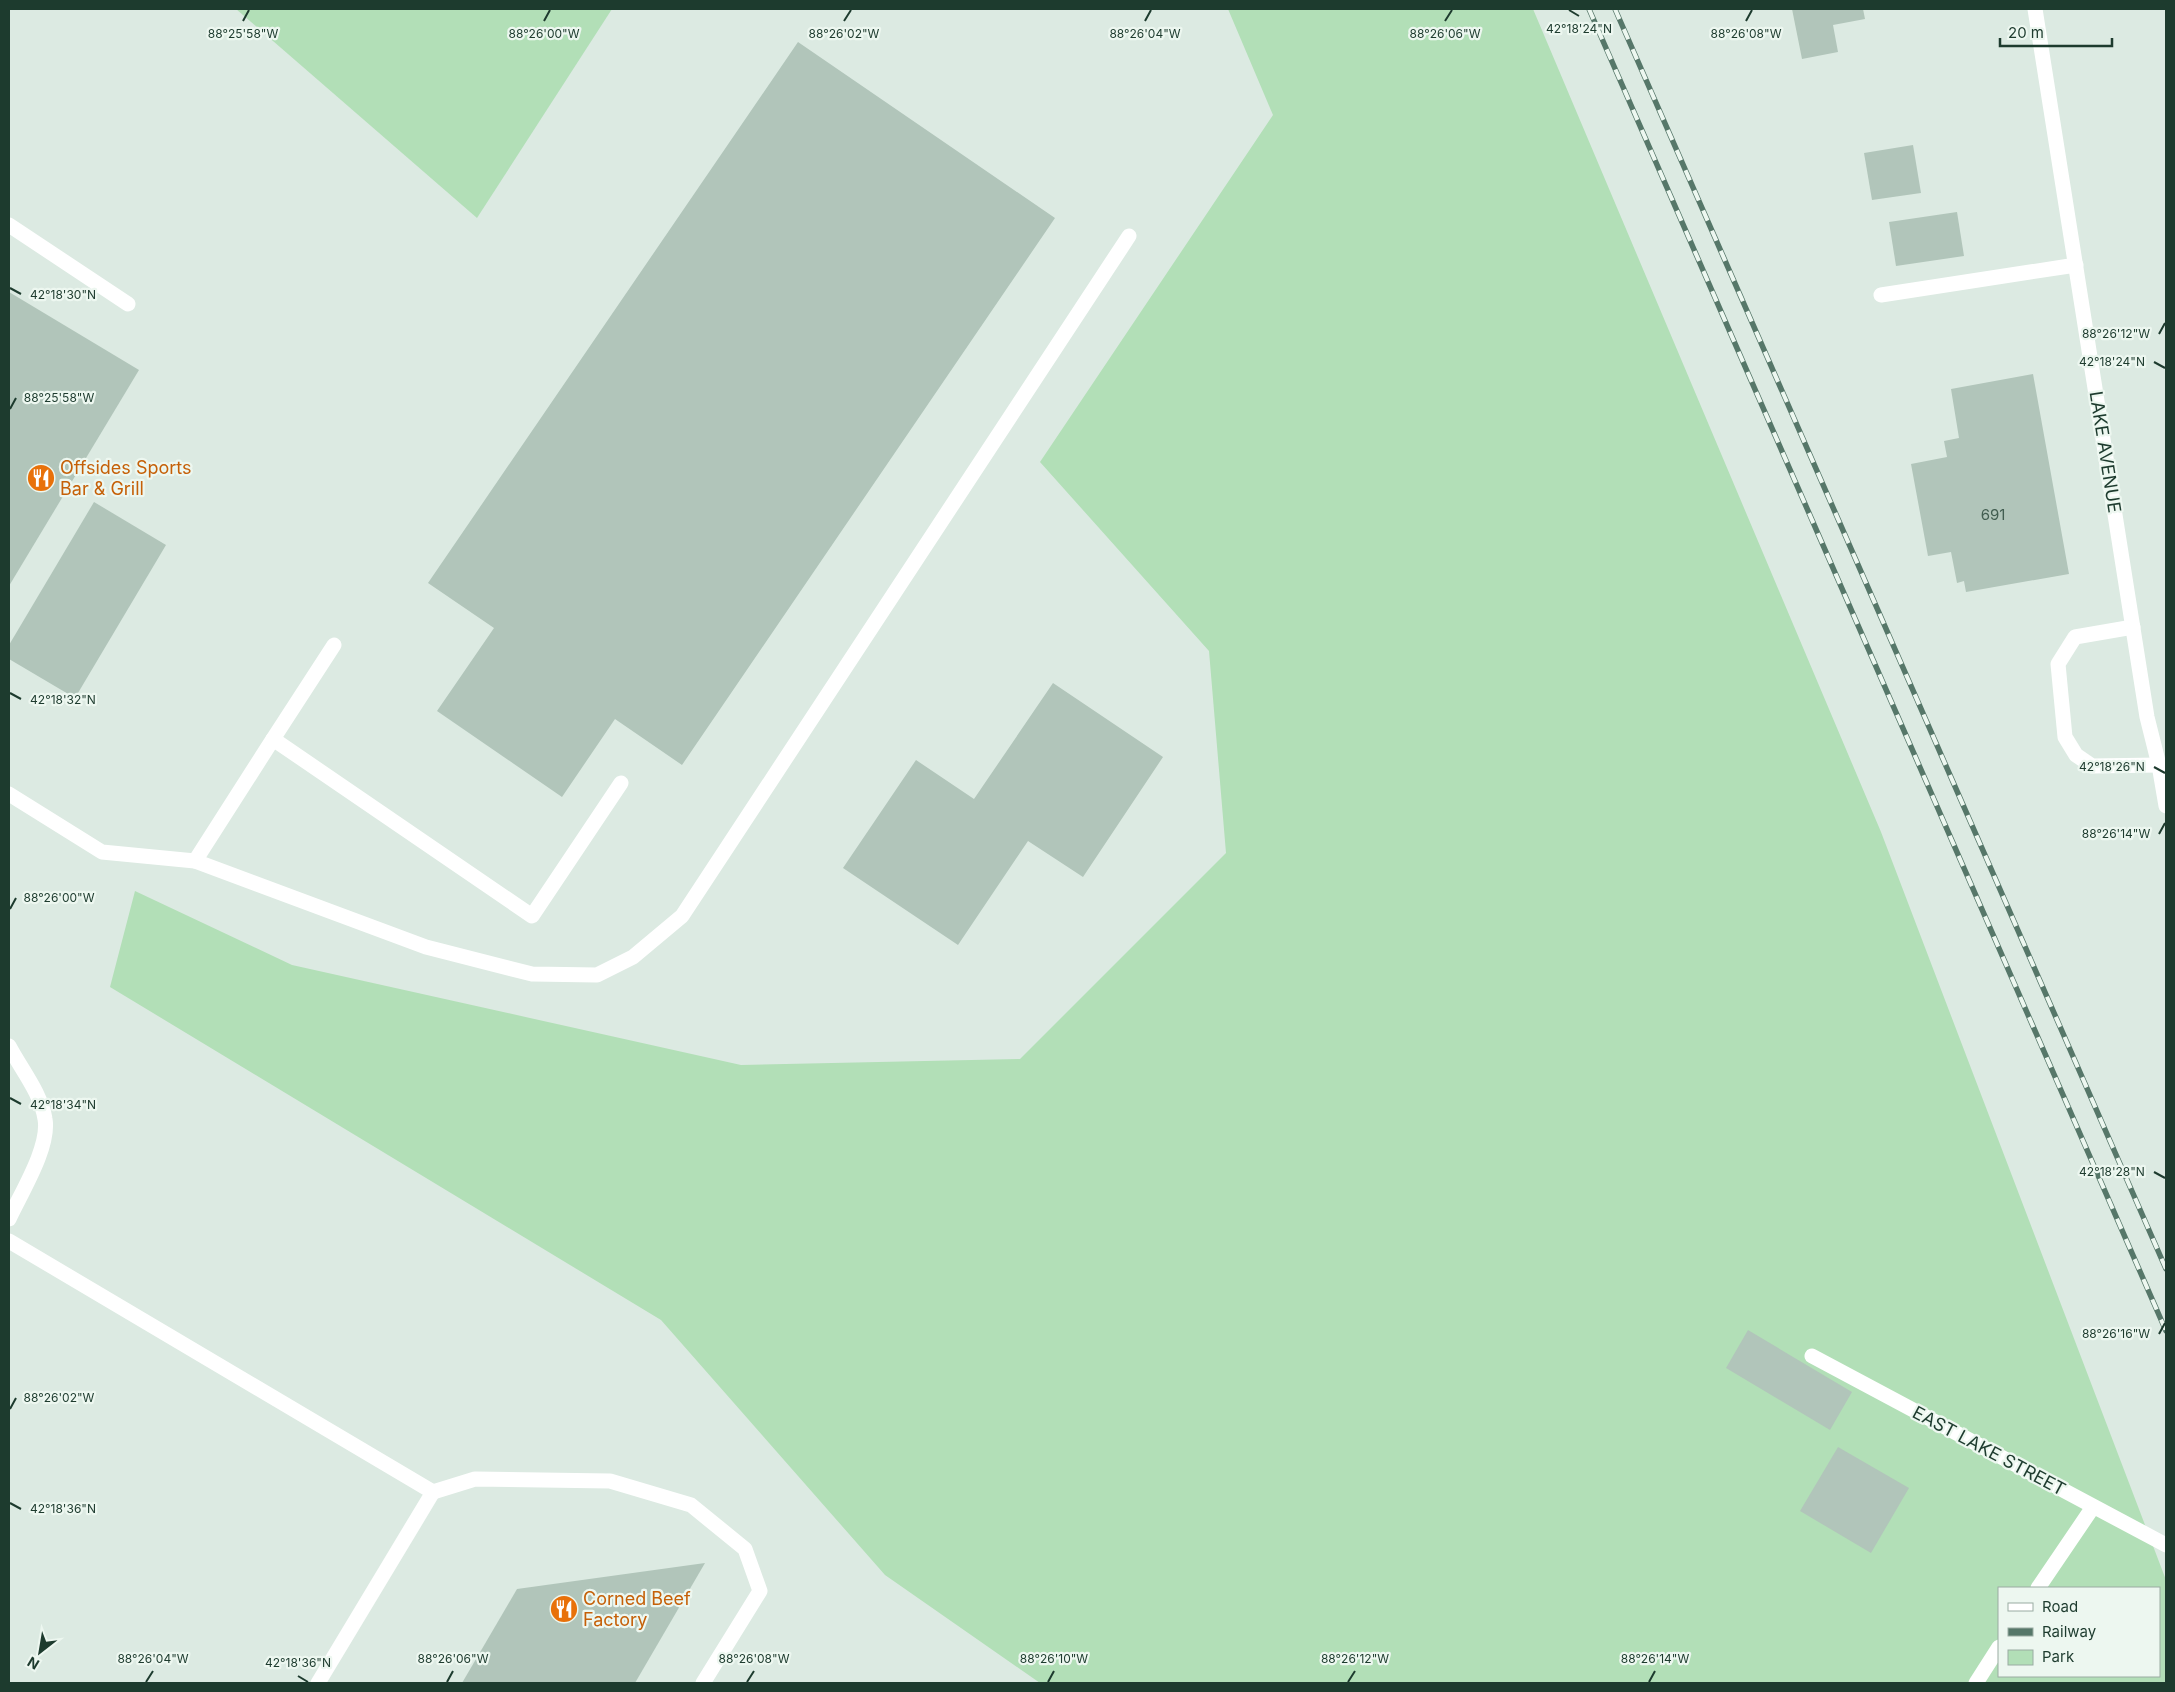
<svg xmlns="http://www.w3.org/2000/svg" width="2175" height="1692" viewBox="0 0 2175 1692" font-family="Inter,sans-serif">
<rect width="100%" height="100%" fill="#dceae2"/>
<g fill="#b2dfb7" fill-rule="evenodd">
<path d="M 236,9 L 612,9 L 477,218 Z"/>
<path d="M 1228,9 L 1533,9 L 1881,832 L 2166,1580 L 2166,1683 L 1040,1683 L 885,1575 L 661,1320 L 110,987 L 135,891 L 292,965 L 741,1065 L 1020,1059 L 1226,853 L 1209,651 L 1040,462 L 1273,115 ZM 1999,1588 L 2159,1588 L 2159,1676 L 1999,1676 Z"/>
</g>
<g fill="#b1c5ba">
<path d="M 1792,9 L 1863,9 L 1865,19 L 1833,25 L 1838,52 L 1802,59 Z"/>
<path d="M 798,42 L 1055,218 L 682,765 L 615,719 L 562,797 L 437,711 L 494,628 L 428,583 Z"/>
<path d="M 1913,145 L 1921,193 L 1872,200 L 1864,153 Z"/>
<path d="M 1957,212 L 1964,256 L 1896,266 L 1889,222 Z"/>
<path d="M 9,292 L 139,370 L 9,586 Z"/>
<path d="M 2033,374 L 2069,574 L 1966,592 L 1964,581 L 1957,583 L 1951,552 L 1928,556 L 1911,464 L 1947,457 L 1944,441 L 1959,438 L 1951,389 Z"/>
<path d="M 94,502 L 166,545 L 75,698 L 9,659 L 9,645 Z"/>
<path d="M 1053,683 L 1163,757 L 1083,877 L 1028,841 L 958,945 L 843,868 L 916,760 L 974,799 Z"/>
<path d="M 1748,1330 L 1852,1392 L 1830,1430 L 1726,1368 Z"/>
<path d="M 1838,1447 L 1909,1488 L 1871,1553 L 1800,1511 Z"/>
<path d="M 705,1563 L 635,1683 L 462,1683 L 517,1589 Z"/>
</g>
<g fill="none" stroke-linecap="round" stroke-linejoin="round">
<g stroke="#fff" stroke-width="15">
<path d="M 9,225 L 128,304"/>
<path d="M 1881,295 L 2076,265"/>
<path d="M 2133,627 L 2075,637 L 2058,664 L 2065,737 L 2076,755 L 2092,766 L 2159,765"/>
<path d="M 334,645 L 273,739 L 532,916 L 621,783"/>
<path d="M 9,794 L 102,852 L 195,861 L 273,739"/>
<path d="M 195,861 L 426,947 L 532,974 L 597,975 L 633,957 L 682,916 L 1129,236"/>
<path d="M 9,1046 C 21,1069 41,1093 45,1119 C 50,1147 21,1193 9,1219"/>
<path d="M 9,1241 L 433,1492 L 475,1479 L 610,1481 L 691,1505 L 745,1549 L 760,1591 L 703,1683"/>
<path d="M 318,1683 L 433,1492"/>
</g>
<g stroke="#fff" stroke-width="15">
<path d="M 1812,1356 L 2166,1545"/>
<path d="M 2038,1588 L 2093,1507"/>
<path d="M 1976,1683 L 1999,1647"/>
</g>
<path stroke="#fff" stroke-width="15" d="M 2035,9 L 2147,717 L 2159,765 L 2166,806"/>
<defs>
<g id="rail">
<path d="M 1589,9 L 2166,1331"/>
<path d="M 1615,9 L 2166,1269"/>
</g>
</defs>
<use href="#rail" stroke="#567769" stroke-width="5.5"/>
<use href="#rail" stroke="#edf7f0" stroke-width="4" stroke-dasharray="11" stroke-linecap="butt"/>
</g>
<path fill="none" stroke="#1d3b2e" stroke-width="2" d="M 1569,10 L 1579,16M 243,21 L 249,10M 544,21 L 550,10M 844,21 L 851,10M 1145,21 L 1151,10M 1445,21 L 1452,10M 1746,21 L 1752,10M 10,288 L 21,294M 2159,334 L 2165,323M 2154,362 L 2165,368M 10,409 L 16,398M 10,693 L 21,699M 2154,767 L 2165,773M 2159,834 L 2165,823M 10,909 L 16,898M 10,1098 L 21,1104M 2154,1172 L 2165,1178M 2159,1334 L 2165,1323M 10,1409 L 16,1398M 10,1503 L 21,1509M 298,1676 L 308,1682M 146,1682 L 153,1671M 447,1682 L 453,1671M 747,1682 L 754,1671M 1048,1682 L 1054,1671M 1348,1682 L 1355,1671M 1649,1682 L 1655,1671"/>
<defs>
<symbol id="restaurant-disc" viewBox="-11 -11 22 22"><circle r="9.5" fill="#e8710a" stroke="#edf7f0"/><path d="M-5-6h1v4h1v-4h1v4h1v-4h1v5L-1.5 .5V6h-2V.5L-5-1ZM5-6V6H3V1.5H1.5Q1.5-4 5-6Z" fill="#fff"/></symbol>
</defs>
<g fill-rule="evenodd">
<use href="#restaurant-disc" x="25" y="462" width="32" height="32"/>
<use href="#restaurant-disc" x="548" y="1593" width="32" height="32"/>
</g>
<g text-anchor="middle" stroke-width="4.5" stroke-linejoin="round" paint-order="stroke">
<g font-size="15" fill="#425e51">
<text x="1993" y="520">691</text>
</g>
<g font-size="18" fill="#1d3b2e" stroke="#edf7f0">
<text transform="translate(2105 452) rotate(81)" y="6">LAKE AVENUE</text>
<text transform="translate(1989 1451) rotate(28)" y="6">EAST LAKE STREET</text>
</g>
<g font-size="18" fill="#c56008" stroke="#edf7f0" text-anchor="start">
<text x="60" y="474">Offsides Sports<tspan x="60" dy="21">Bar &amp; Grill</tspan></text>
<text x="583" y="1605">Corned Beef<tspan x="583" dy="21">Factory</tspan></text>
</g>
</g>
<g font-size="12" text-anchor="middle" fill="#1d3b2e" stroke="#edf7f0" stroke-width="4.5" stroke-linejoin="round" paint-order="stroke">
<text x="1579" y="33">42°18'24"N</text>
<text x="243" y="38">88°25'58"W</text>
<text x="544" y="38">88°26'00"W</text>
<text x="844" y="38">88°26'02"W</text>
<text x="1145" y="38">88°26'04"W</text>
<text x="1445" y="38">88°26'06"W</text>
<text x="1746" y="38">88°26'08"W</text>
<text x="63" y="299">42°18'30"N</text>
<text x="2116" y="338">88°26'12"W</text>
<text x="2112" y="366">42°18'24"N</text>
<text x="59" y="402">88°25'58"W</text>
<text x="63" y="704">42°18'32"N</text>
<text x="2112" y="771">42°18'26"N</text>
<text x="2116" y="838">88°26'14"W</text>
<text x="59" y="902">88°26'00"W</text>
<text x="63" y="1109">42°18'34"N</text>
<text x="2112" y="1176">42°18'28"N</text>
<text x="2116" y="1338">88°26'16"W</text>
<text x="59" y="1402">88°26'02"W</text>
<text x="63" y="1513">42°18'36"N</text>
<text x="153" y="1663">88°26'04"W</text>
<text x="453" y="1663">88°26'06"W</text>
<text x="754" y="1663">88°26'08"W</text>
<text x="1054" y="1663">88°26'10"W</text>
<text x="1355" y="1663">88°26'12"W</text>
<text x="1655" y="1663">88°26'14"W</text>
<text x="298" y="1667">42°18'36"N</text>
</g>
<rect width="2175" height="1692" fill="none" stroke="#1d3b2e" stroke-width="20"/>
<rect x="1998" y="1587" width="162" height="90" fill="#edf7f0" stroke="#9aaca2"/>
<rect x="2008" y="1603" width="25" height="8" fill="#ffffff" stroke="#9aaca2"/>
<text x="2042" y="1612" font-size="15" fill="#1d3b2e">Road</text>
<rect x="2008" y="1628" width="25" height="8" fill="#567769" stroke="#9aaca2"/>
<text x="2042" y="1637" font-size="15" fill="#1d3b2e">Railway</text>
<rect x="2008" y="1650" width="25" height="15" fill="#b2dfb7" stroke="#9aaca2"/>
<text x="2042" y="1662" font-size="15" fill="#1d3b2e">Park</text>
<g transform="translate(40 1652) rotate(211)" stroke="#edf7f0" stroke-width="4" paint-order="stroke">
<path d="M0-4L9 19L0 12L-9 19Z" fill="#1d3b2e"/>
<text y="-8" font-size="14" font-weight="bold" text-anchor="middle" fill="#1d3b2e">N</text>
</g>
<path d="M2000 38v8h112v-8" fill="none" stroke="#1d3b2e" stroke-width="2.5"/>
<text x="2008" y="38" font-size="15" fill="#1d3b2e" stroke="#edf7f0" stroke-width="4" paint-order="stroke">20 m</text>
</svg>
